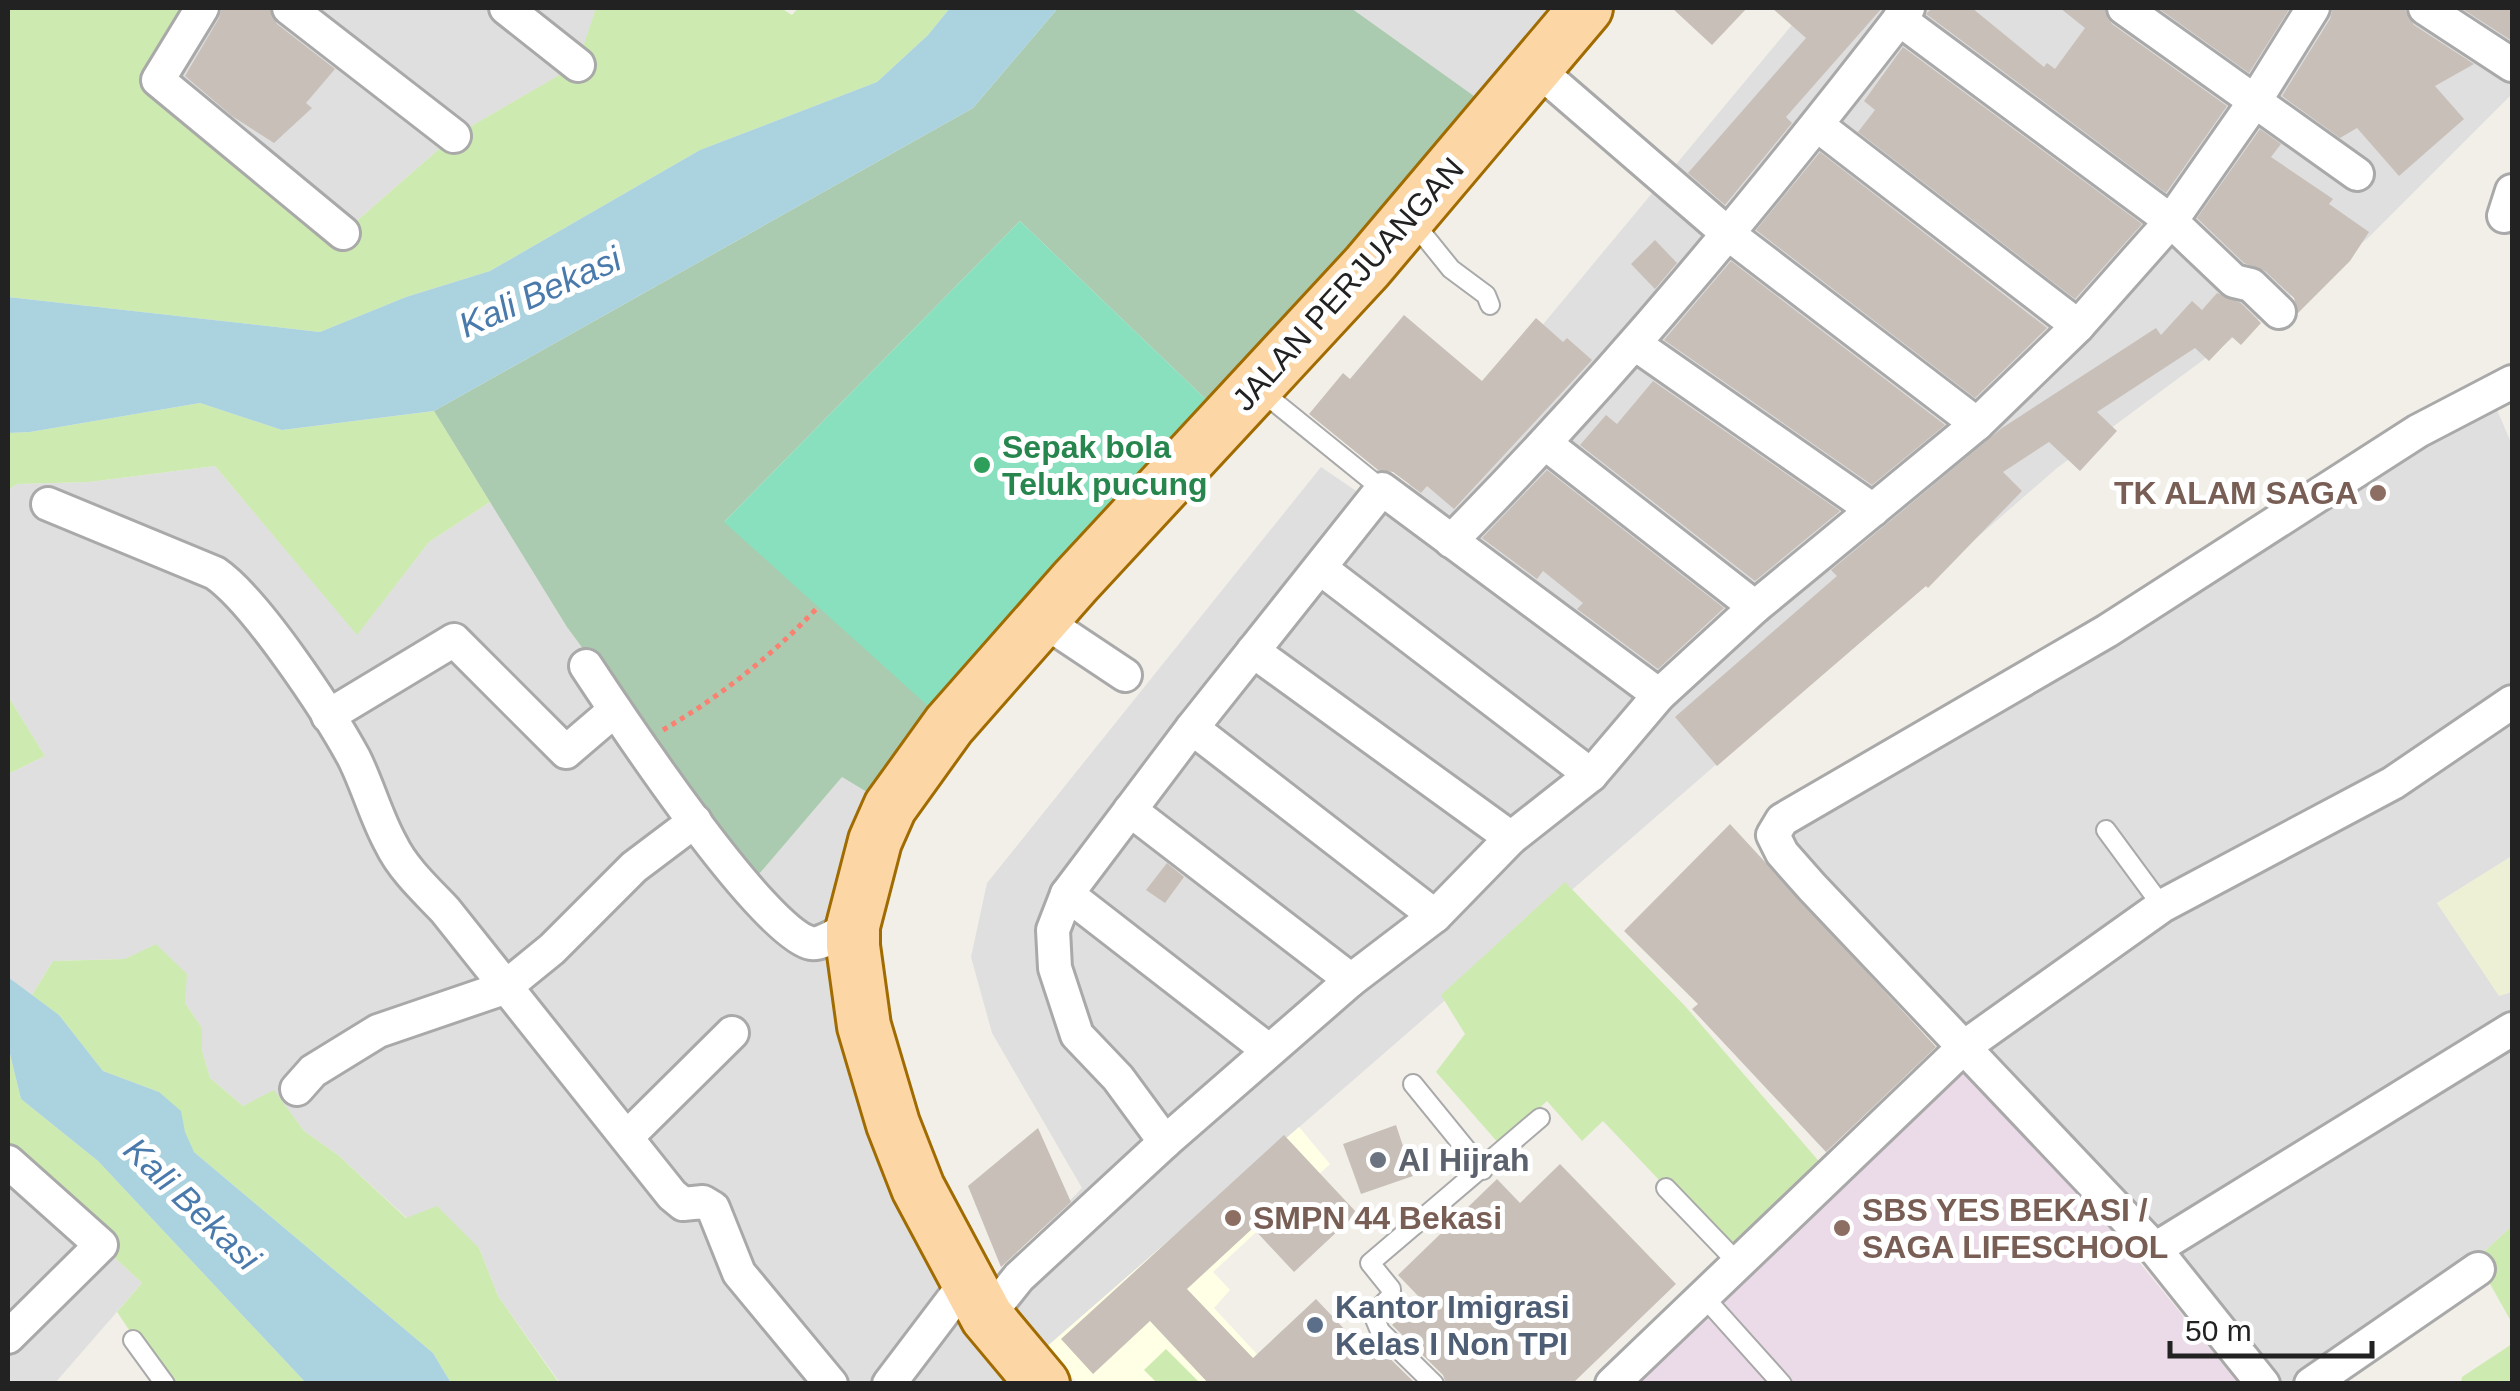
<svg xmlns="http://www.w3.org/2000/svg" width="2520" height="1391" viewBox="0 0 2520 1391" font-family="Helvetica,sans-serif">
<rect width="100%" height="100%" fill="#f2efe9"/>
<g fill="#e0dfdf">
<path d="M 202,8 L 596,8 L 578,65 L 454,136 L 343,233 L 158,80 Z"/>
<path d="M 1351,8 L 1552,8 L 1481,101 Z"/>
<path d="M 1806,8 L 2512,8 L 2512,94 L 2367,239 L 2057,468 L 1043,1350 L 995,1279 L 1082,1188 L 992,1033 L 971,957 L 987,883 L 1321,467 L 1387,512 Z"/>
<path d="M 2492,398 L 2512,445 L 2512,856 L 2437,903 L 2499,995 L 2512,992 L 2512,1226 L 2476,1259 L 2298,1383 L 2280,1383 L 2169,1255 L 1792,851 L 1787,827 Z"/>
<path d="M 215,466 L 357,634 L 429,542 L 490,502 L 755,879 L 842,777 L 885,803 L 830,898 L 836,1020 L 907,1211 L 1015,1383 L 560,1383 L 498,1296 L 479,1248 L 407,1218 L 338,1155 L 304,1131 L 274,1091 L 243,1106 L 210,1078 L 202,1050 L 202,1028 L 185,1003 L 186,974 L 125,959 L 53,961 L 32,995 L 8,977 L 8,774 L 45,756 L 8,696 L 8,490 L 17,484 L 89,482 Z"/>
<path d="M 8,1159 L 142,1283 L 55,1383 L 8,1383 Z"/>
</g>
<path fill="#ebdbe8" d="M 1959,1059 L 2139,1262 L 2238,1383 L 1625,1384 Z"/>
<path fill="#ffffe5" d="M 1299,1127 L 1330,1164 L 1213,1272 L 1230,1290 L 1214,1308 L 1284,1383 L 1078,1383 L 1043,1350 Z"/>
<path fill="#eef0d5" d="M 2512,856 L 2512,992 L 2499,996 L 2437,903 Z"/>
<g fill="#cdebb0">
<path d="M 8,8 L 202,8 L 159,80 L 343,233 L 454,136 L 577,65 L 596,8 L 781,8 L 792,15 L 798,8 L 950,8 L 928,35 L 877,82 L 700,150 L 490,271 L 406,297 L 320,332 L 8,297 Z"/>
<path d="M 200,403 L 282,430 L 434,411 L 490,502 L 429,542 L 357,635 L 215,466 L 89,482 L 17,484 L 8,490 L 8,433 L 30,432 Z"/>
<path d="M 8,696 L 45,756 L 8,774 Z"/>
<path d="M 1565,882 L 1685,1006 L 1829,1173 L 1737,1262 L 1603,1121 L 1582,1141 L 1547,1101 L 1500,1145 L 1436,1072 L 1465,1034 L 1441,995 Z"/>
<path d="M 156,944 L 187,974 L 185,1003 L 202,1028 L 202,1050 L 210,1078 L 243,1106 L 274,1090 L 304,1131 L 338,1155 L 406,1218 L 437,1206 L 479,1248 L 498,1296 L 559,1383 L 451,1383 L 433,1353 L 194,1152 L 159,1092 L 103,1071 L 59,1015 L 32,995 L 53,961 L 125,959 Z"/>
<path d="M 8,1046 L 21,1099 L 98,1161 L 306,1383 L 165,1383 L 117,1312 L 142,1283 L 8,1159 Z"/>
<path d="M 2512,1226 L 2512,1323 L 2476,1259 Z"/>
<path d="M 2512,1344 L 2512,1383 L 2461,1383 L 2462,1377 Z"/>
<path d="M 1166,1349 L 1200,1383 L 1157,1383 L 1144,1370 Z"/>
</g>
<path fill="#aacbaf" d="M 1058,8 L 1351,8 L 1481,101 L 1217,410 L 1020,221 L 725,521 L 946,719 L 885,803 L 842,777 L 754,880 L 567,627 L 434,411 L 973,108 Z"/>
<path fill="#88e0be" d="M 1020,221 L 1217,410 L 949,725 L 724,522 Z"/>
<g fill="#aad3df">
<path d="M 950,8 L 1058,8 L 973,108 L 434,411 L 282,430 L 200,403 L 30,432 L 8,433 L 8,297 L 320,332 L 406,297 L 490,271 L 700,150 L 877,82 L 928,35 Z"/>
<path d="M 8,977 L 59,1015 L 103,1071 L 159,1092 L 181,1111 L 185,1132 L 194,1152 L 433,1353 L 451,1383 L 306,1383 L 98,1161 L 21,1099 L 8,1046 Z"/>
</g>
<g fill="#c7bfb8">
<path d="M 222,8 L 269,8 L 277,24 L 335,69 L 306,103 L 312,108 L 274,143 L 232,116 L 185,76 L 219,18 Z"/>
<path d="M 1672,8 L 1747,8 L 1712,45 Z"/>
<path d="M 1772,8 L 1882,8 L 1786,117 L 1792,123 L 1725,205 L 1688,173 L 1806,38 Z"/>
<path d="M 1932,8 L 1972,8 L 2044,67 L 2047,63 L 2055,69 L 2085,28 L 2060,8 L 2104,8 L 2112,24 L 2227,106 L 2166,193 L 1926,14 Z"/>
<path d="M 2158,8 L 2290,8 L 2249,73 Z"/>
<path d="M 2333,8 L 2404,8 L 2414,25 L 2474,64 L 2435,86 L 2464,119 L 2399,176 L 2357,128 L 2340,138 L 2282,96 L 2330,19 Z"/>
<path d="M 2461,8 L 2512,8 L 2512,41 Z"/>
<path d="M 1903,47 L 2142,224 L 2075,299 L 1858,132 L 1875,110 L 1864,101 Z"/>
<path d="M 2260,129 L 2281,144 L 2271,157 L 2333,199 L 2329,204 L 2369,232 L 2350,261 L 2298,313 L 2294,298 L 2265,271 L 2244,263 L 2197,218 Z"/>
<path d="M 1820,152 L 2047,328 L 1975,398 L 1756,230 Z"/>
<path d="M 1655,240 L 1677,263 L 1655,289 L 1631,264 Z"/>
<path d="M 1731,261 L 1945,425 L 1872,485 L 1664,340 Z"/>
<path d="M 2217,293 L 2241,303 L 2261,323 L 2241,345 L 2232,337 L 2209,361 L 2195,348 L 2097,412 L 2117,431 L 2080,471 L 2049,442 L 2003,472 L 2022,491 L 1928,588 L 1926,586 L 1717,766 L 1675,717 L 1837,576 L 1831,570 L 2002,428 L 2156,328 L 2161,335 L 2192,301 L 2202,310 Z"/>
<path d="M 1404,315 L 1482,381 L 1536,318 L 1563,342 L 1567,338 L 1592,360 L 1454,509 L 1427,486 L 1421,493 L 1393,472 L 1378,470 L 1309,414 L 1343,373 L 1350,379 Z"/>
<path d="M 1653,381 L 1840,511 L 1755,581 L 1580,445 L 1606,415 L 1617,424 Z"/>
<path d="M 1547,470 L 1724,608 L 1658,669 L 1577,609 L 1583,603 L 1543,571 L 1537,579 L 1482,538 Z"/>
<path d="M 1730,824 L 1936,1047 L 1826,1152 L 1692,1009 L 1698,1004 L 1624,931 Z"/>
<path d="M 1167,863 L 1184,877 L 1165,903 L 1146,890 Z"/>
<path d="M 1396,1125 L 1413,1176 L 1361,1194 L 1343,1144 Z"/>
<path d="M 1038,1128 L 1071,1202 L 1001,1267 L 968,1186 Z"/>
<path d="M 1284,1135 L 1357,1213 L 1294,1272 L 1253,1228 L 1187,1289 L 1253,1358 L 1316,1299 L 1365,1351 L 1374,1343 L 1416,1384 L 1209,1384 L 1150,1321 L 1093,1374 L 1061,1339 Z"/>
<path d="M 1560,1164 L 1676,1284 L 1572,1384 L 1446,1384 L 1443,1375 L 1392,1325 L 1420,1298 L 1398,1275 L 1497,1179 L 1520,1203 Z"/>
</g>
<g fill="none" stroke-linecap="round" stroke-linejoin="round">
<defs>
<g id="lane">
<path d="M 1413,222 L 1451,269 L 1486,295 L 1490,305"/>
<path d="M 1261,391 L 1382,489"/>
<path d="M 2106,830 L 2162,906"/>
<path d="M 1413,1084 L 1483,1170"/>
<path d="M 1666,1188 L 1737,1262"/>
<path d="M 1704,1297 L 1782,1384"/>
<path d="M 133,1340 L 165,1384"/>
<path d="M 1434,1384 L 1380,1331 L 1373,1314 L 1391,1296 L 1391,1289 L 1370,1263 L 1540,1118"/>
</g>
<g id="street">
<path d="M 202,8 L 158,80 L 343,233"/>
<path d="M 289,8 L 454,136"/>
<path d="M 506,8 L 578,65"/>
<path d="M 2124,8 L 2357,174"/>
<path d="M 2425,8 L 2512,65"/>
<path d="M 1899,19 L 2171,221 L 2234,281 L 2251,285 L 2279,312"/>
<path d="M 1536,68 L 1727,233 L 1977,424"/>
<path d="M 1817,125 L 2078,326"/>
<path d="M 2504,216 L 2512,191"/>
<path d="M 1635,344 L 1873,510"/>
<path d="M 1546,444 L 1755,607"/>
<path d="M 48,504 L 215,573 C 256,601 329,712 354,758 C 368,786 376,817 391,844 C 403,869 426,890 445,910 L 672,1195 L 683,1204 L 703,1202 L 713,1208 L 739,1273 L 831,1384"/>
<path d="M 1451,541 C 1616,374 1765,193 1908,8"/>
<path d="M 1320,568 L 1591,775"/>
<path d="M 1044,621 L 1125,675"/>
<path d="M 1253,651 L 1511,838"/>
<path d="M 586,666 C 617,713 764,935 811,943 C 822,945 841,931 853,926"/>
<path d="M 328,716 L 454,640 L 566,752 L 615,710"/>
<path d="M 1192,728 L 1435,916"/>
<path d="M 1130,810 L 1351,980"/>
<path d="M 1067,894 L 1268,1050"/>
<path d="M 297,1089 L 313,1071 L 378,1031 L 504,988 L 552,949 L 634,867 L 695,821"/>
<path d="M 627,1137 L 732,1033"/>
<path d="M 1165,1142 L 1118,1078 L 1077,1035 L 1055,968 L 1053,930 L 1067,894 L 1192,728 L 1382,489 L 1659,695"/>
<path d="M 8,1162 L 101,1245 L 8,1337"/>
<path d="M 2155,1249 L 2512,1029"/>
<path d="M 987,1317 L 1019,1277 L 1165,1142 L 1351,980 L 1435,916 L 1511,838 L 1591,775 L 1659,695 L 1755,607 L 1977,424 L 2078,326 L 2171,221 L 2255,101 L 2313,8"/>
<path d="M 889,1384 L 967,1281"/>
<path d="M 1612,1384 L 1964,1047 L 2162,906 L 2393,783 L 2512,702"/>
<path d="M 2263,1384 L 2155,1249 L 1812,887 L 1782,853 L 1773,835 L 1782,820 L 2107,631 L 2418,431 L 2512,382"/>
<path d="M 2311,1384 L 2478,1269"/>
</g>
<path id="primary" d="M 1043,1384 L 987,1317 L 918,1188 L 893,1124 L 864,1026 L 853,946 L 853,926 L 875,841 L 890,807 L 949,725 L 1075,582 L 1367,267 L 1586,8"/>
</defs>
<use href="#lane" stroke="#a9a9a9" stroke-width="22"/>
<use href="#street" stroke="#a9a9a9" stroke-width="38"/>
<use href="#primary" stroke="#a06b00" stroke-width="58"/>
<path stroke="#fa8072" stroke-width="5" stroke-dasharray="5 5" stroke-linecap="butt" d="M 663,730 C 721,696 773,655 819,606"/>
<use href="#lane" stroke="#fff" stroke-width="18"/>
<use href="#street" stroke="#fff" stroke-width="32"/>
<use href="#primary" stroke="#fcd6a4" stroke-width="52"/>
</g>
<circle fill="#2e9e5b" stroke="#fff" stroke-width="4" cx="982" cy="465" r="10"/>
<g fill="#8d6e63" stroke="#fff" stroke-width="4">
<circle cx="2378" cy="493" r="10"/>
<circle cx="1233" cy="1218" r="10"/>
<circle cx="1842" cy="1228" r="10"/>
</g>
<circle fill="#6b7280" stroke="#fff" stroke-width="4" cx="1378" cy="1160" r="10"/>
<circle fill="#5c6f8a" stroke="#fff" stroke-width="4" cx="1315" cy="1325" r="10"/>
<g text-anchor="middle" stroke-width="10" stroke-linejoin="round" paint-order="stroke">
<g font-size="32" fill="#222" stroke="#fff">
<text transform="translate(1348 284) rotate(-48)" y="11">JALAN PERJUANGAN</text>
</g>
<g font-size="32" font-weight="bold" fill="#27864d" stroke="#fff" text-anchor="start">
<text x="1002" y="458">Sepak bola<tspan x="1002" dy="37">Teluk pucung</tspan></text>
</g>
<g font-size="32" font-weight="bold" fill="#785e54" stroke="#fff" text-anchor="start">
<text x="2358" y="504" text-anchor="end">TK ALAM SAGA</text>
<text x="1862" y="1221">SBS YES BEKASI /<tspan x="1862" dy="37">SAGA LIFESCHOOL</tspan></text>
<text x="1253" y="1229">SMPN 44 Bekasi</text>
</g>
<g font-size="32" font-weight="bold" fill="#5b616d" stroke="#fff" text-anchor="start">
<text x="1398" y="1171">Al Hijrah</text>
</g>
<g font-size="32" font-weight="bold" fill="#4e5e75" stroke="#fff" text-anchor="start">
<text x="1335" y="1318">Kantor Imigrasi<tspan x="1335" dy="37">Kelas I Non TPI</tspan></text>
</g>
<g font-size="35" font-style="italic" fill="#4a7aab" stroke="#fff">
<text transform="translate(540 292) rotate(-24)" y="12">Kali Bekasi</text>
<text transform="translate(192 1204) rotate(44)" y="12">Kali Bekasi</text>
</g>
</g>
<rect width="2520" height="1391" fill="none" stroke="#222222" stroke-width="20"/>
<path d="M2170 1341v15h202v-15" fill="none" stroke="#222222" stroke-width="5"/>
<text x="2185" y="1341" font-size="30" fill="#222222" stroke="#ffffff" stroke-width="8" paint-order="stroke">50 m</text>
</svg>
